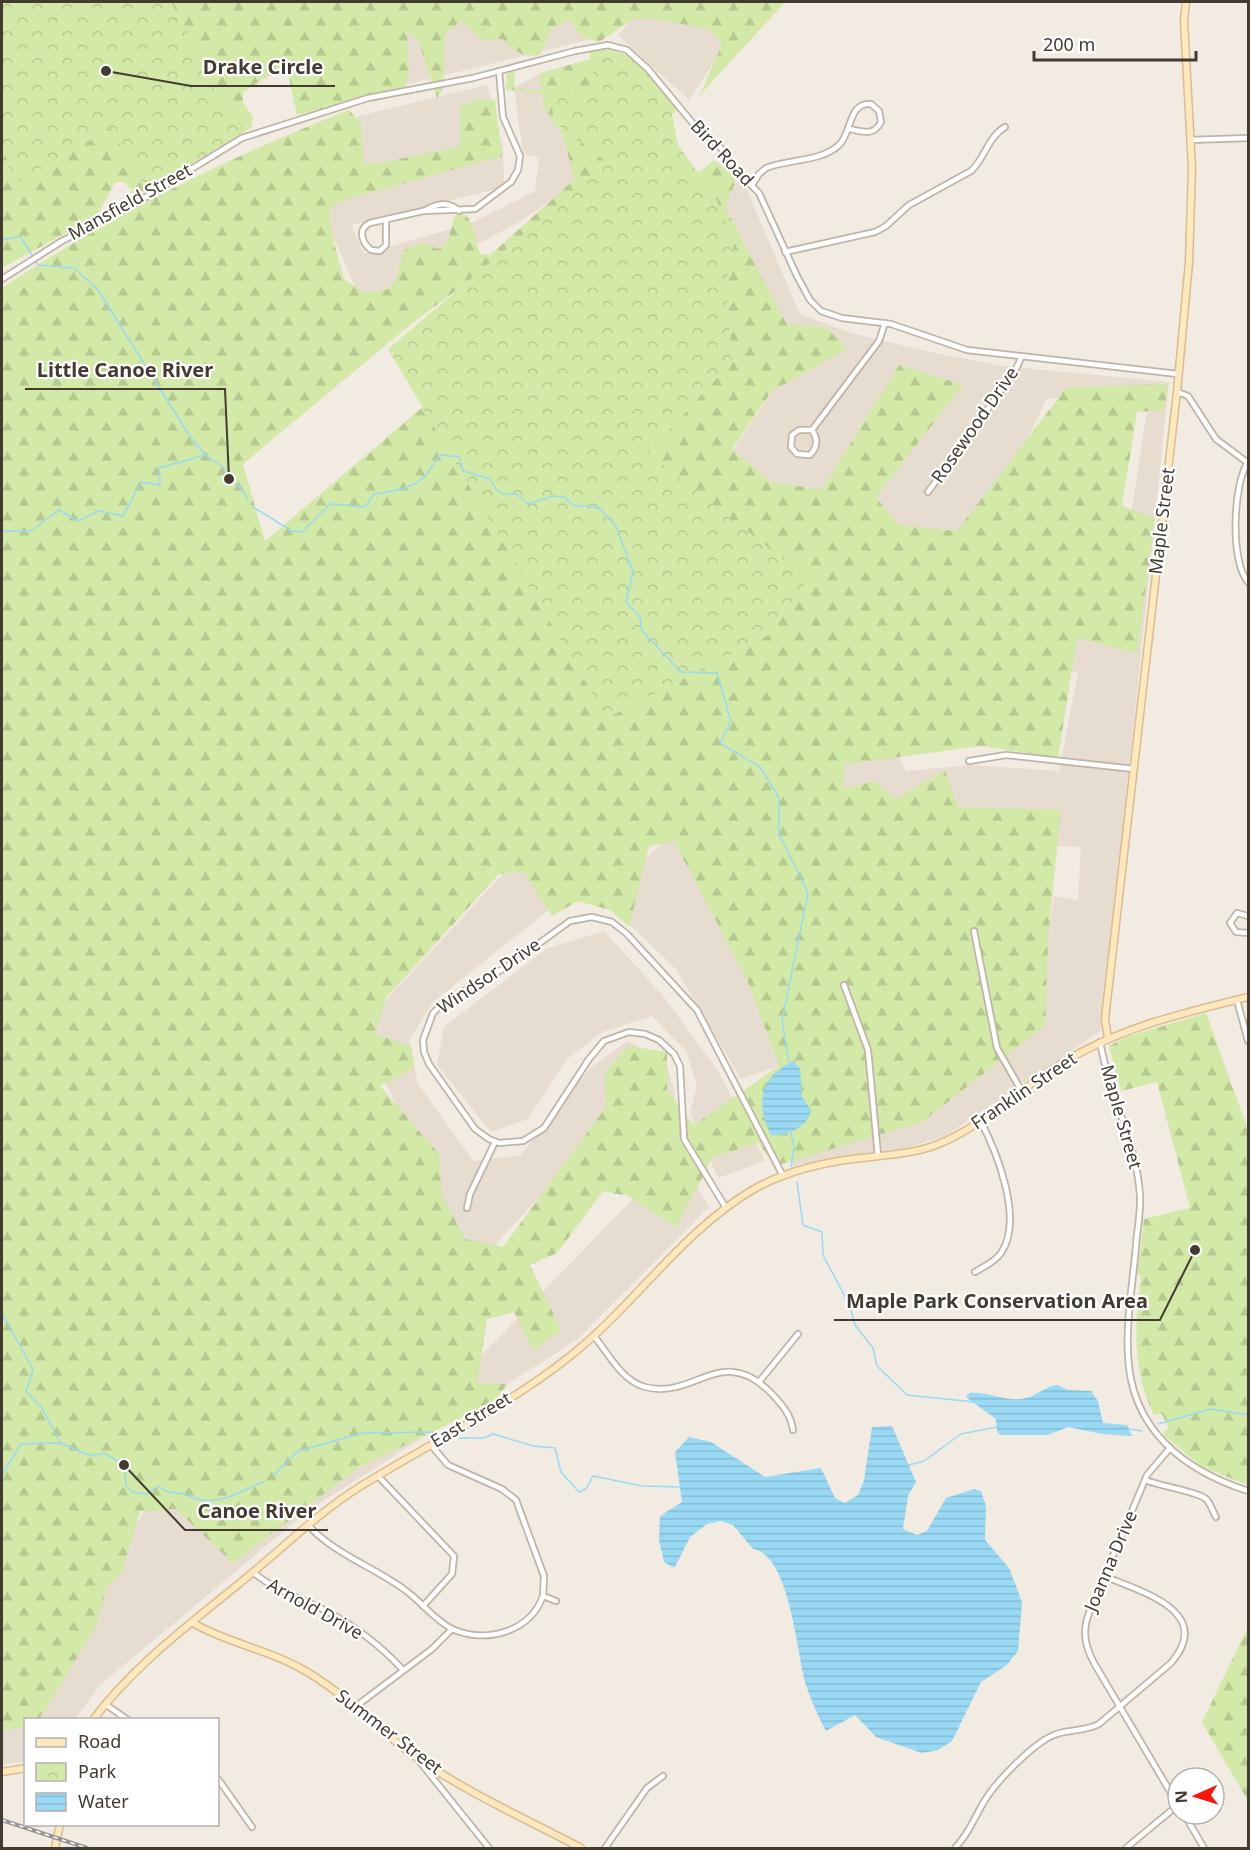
<svg xmlns="http://www.w3.org/2000/svg" width="1250" height="1850" viewBox="0 0 1250 1850" font-family="'Noto Sans',sans-serif">
<defs>
<pattern id="forest-firs" width="22" height="20" patternUnits="userSpaceOnUse" patternTransform="scale(1.5)"><rect width="22" height="20" fill="#d3e9a7"/><path d="M5 1l3.5 6h-7zM16 11l3.5 6h-7z" fill="#b6c990"/></pattern>
<pattern id="park-crowns" width="20" height="18" patternUnits="userSpaceOnUse" patternTransform="scale(1.5)"><rect width="20" height="18" fill="#d3e9a7"/><path d="M2 6a3 3 0 1 1 6 0M12 15a3 3 0 1 1 6 0" fill="none" stroke="#b6c990"/></pattern>
<pattern id="water-rules" width="6" height="5" patternUnits="userSpaceOnUse" patternTransform="scale(1.5)"><rect width="6" height="5" fill="#99d9f4"/><path d="M0 2.5h6" fill="none" stroke="#85bbd2"/></pattern>
</defs>
<rect width="100%" height="100%" fill="#f2ebe1"/>
<g fill="#e6dccf">
<path d="M 587,2 L 595,38 L 389,89 L 374,15 Z"/>
<path d="M 639,11 L 737,27 L 689,100 L 618,35 Z"/>
<path d="M 541,73 L 580,180 L 521,221 L 363,305 L 320,206 L 69,261 L 180,186 L 317,126 L 487,85 L 503,148 L 504,187 L 351,225 L 364,254 L 472,223 L 535,191 L 539,158 L 523,154 L 514,88 Z"/>
<path d="M 743,181 L 800,314 L 851,333 L 930,352 L 1003,366 L 1169,382 L 1102,1030 L 945,1136 L 903,1149 L 793,1166 L 788,1139 L 986,1073 L 986,1044 L 970,910 L 1050,922 L 1054,896 L 1078,900 L 1081,847 L 977,842 L 836,803 L 835,760 L 898,754 L 906,771 L 972,765 L 1059,771 L 1078,672 L 878,659 L 1113,630 L 1148,405 L 1047,398 L 991,517 L 938,549 L 869,507 L 946,391 L 832,526 L 727,459 L 799,352 L 714,192 Z"/>
<path d="M 671,833 L 790,1062 L 741,1079 L 676,969 L 605,901 Z"/>
<path d="M 525,850 L 555,905 L 433,1002 L 409,1040 L 418,1084 L 473,1161 L 521,1155 L 588,1070 L 627,1041 L 665,1059 L 675,1093 L 672,1143 L 709,1207 L 578,1339 L 309,1510 L 100,1685 L 75,1719 L 26,1720 L 25,1761 L 2,1765 L 2,1723 L 66,1639 L 218,1391 L 481,1356 L 653,1178 L 619,1112 L 473,1268 L 360,1028 Z"/>
<path d="M 604,931 L 664,997 L 720,1074 L 765,1161 L 718,1178 L 690,1113 L 697,1086 L 686,1051 L 652,1016 L 602,1032 L 567,1059 L 528,1119 L 491,1132 L 437,1065 L 444,1027 L 546,949 Z"/>
</g>
<g fill="url(#forest-firs)" fill-rule="evenodd">
<path d="M 2,2 L 785,2 L 700,95 L 722,44 L 709,29 L 652,18 L 633,19 L 599,42 L 581,36 L 570,20 L 552,28 L 540,55 C 523,58 514,51 502,39 L 482,40 L 462,21 L 445,33 L 443,90 L 437,98 L 419,42 L 407,31 L 409,72 L 404,92 L 297,115 L 286,65 L 243,92 L 243,102 L 253,118 L 251,128 L 136,196 L 124,182 L 115,182 L 97,216 L 2,268 Z"/>
<path d="M 609,54 L 671,110 L 490,265 L 410,325 L 243,464 L 265,541 L 714,160 L 737,178 L 725,207 L 787,325 L 826,327 L 847,349 L 772,391 L 732,449 L 770,482 L 822,490 L 899,365 L 963,385 L 876,497 L 898,525 L 957,531 L 1066,388 L 1168,384 L 1164,410 L 1137,412 L 1122,506 L 1155,519 L 1137,653 L 1077,638 L 1058,758 L 982,746 L 845,764 L 843,789 L 874,781 L 895,799 L 945,770 L 958,807 L 1061,810 L 1048,938 L 1045,1026 L 922,1122 L 775,1166 L 758,1143 L 713,1157 L 676,1227 L 628,1196 L 603,1191 L 557,1253 L 530,1265 L 561,1330 L 534,1350 L 514,1312 L 487,1319 L 477,1383 L 508,1384 L 492,1403 L 358,1468 L 233,1563 L 176,1509 L 140,1511 L 122,1572 L 107,1587 L 95,1628 L 40,1718 L 26,1720 L 25,1727 L 2,1731 L 2,288 C 110,216 228,157 349,110 L 361,124 L 364,163 L 374,164 L 459,147 L 461,105 L 480,99 L 495,100 L 502,156 L 348,199 C 343,201 335,204 331,208 C 325,216 341,269 345,280 L 365,293 L 389,289 L 396,281 L 403,251 L 422,243 L 439,249 C 455,242 447,222 459,212 C 476,217 474,241 481,254 L 490,255 L 575,179 L 562,134 L 544,107 L 540,73 ZM 674,841 L 749,984 L 779,1066 L 694,1125 L 667,1090 L 667,1052 L 628,1046 L 605,1072 L 606,1107 L 503,1247 L 465,1239 L 442,1195 L 439,1154 L 380,1086 L 414,1068 L 412,1047 L 375,1034 L 385,999 L 499,874 L 524,872 L 552,916 L 578,901 L 610,910 L 629,927 L 649,846 Z"/>
<path d="M 1206,1013 L 1248,1130 L 1248,1485 L 1202,1467 L 1166,1437 L 1163,1433 L 1169,1428 L 1162,1414 L 1154,1415 C 1131,1368 1135,1325 1141,1275 L 1137,1274 L 1144,1219 L 1190,1208 L 1157,1082 L 1121,1091 L 1109,1046 L 1126,1037 Z"/>
<path d="M 1248,1627 L 1248,1801 L 1202,1722 Z"/>
</g>
<g fill="url(#park-crowns)">
<path d="M 2,2 L 9,2 L 15,14 L 33,2 L 171,2 L 244,132 L 147,190 L 111,128 L 14,185 L 2,143 Z"/>
<path d="M 609,49 L 632,57 L 678,108 L 672,115 L 678,145 L 715,196 L 735,241 L 726,283 L 732,362 L 648,453 L 808,579 L 767,636 L 607,718 L 388,349 L 608,163 L 553,121 L 552,95 L 506,90 L 507,74 L 515,70 L 514,88 L 597,96 L 589,52 Z"/>
</g>
<g fill="url(#water-rules)">
<path d="M 794,1061 L 800,1069 L 802,1097 L 811,1110 C 809,1126 786,1137 771,1135 C 755,1103 760,1076 794,1061 Z"/>
<path d="M 1057,1385 L 1068,1390 L 1091,1391 L 1098,1401 L 1103,1423 L 1127,1425 L 1132,1436 L 1102,1434 L 1068,1427 L 1048,1435 L 1000,1435 L 997,1431 L 996,1419 L 966,1397 L 969,1393 C 988,1391 1008,1403 1026,1398 C 1038,1395 1044,1387 1057,1385 Z"/>
<path d="M 892,1426 L 916,1482 L 908,1496 L 903,1529 L 917,1535 L 927,1531 L 946,1498 L 974,1489 L 981,1491 L 986,1506 L 985,1540 L 1009,1568 L 1022,1602 L 1018,1651 L 1007,1665 L 981,1682 L 952,1741 L 938,1750 L 922,1753 L 876,1737 L 855,1715 L 826,1731 C 818,1716 811,1701 806,1685 C 797,1655 790,1554 753,1549 L 733,1525 L 721,1521 L 707,1524 L 690,1537 L 675,1567 L 672,1567 L 664,1562 L 659,1540 L 660,1516 L 682,1502 L 675,1452 L 689,1437 L 711,1442 L 765,1477 L 821,1468 L 835,1498 L 845,1503 L 858,1495 L 864,1480 L 872,1427 Z"/>
</g>
<g fill="none" stroke-linecap="round" stroke-linejoin="round">
<g stroke="#99d9f4" stroke-width="1.5">
<path d="M 2,240 L 20,236 L 38,265 L 74,268 L 98,290 L 189,435 L 205,455 L 230,472 L 229,479 L 243,490 L 248,501"/>
<path d="M 253,507 L 292,531 L 302,532 L 330,504 L 365,507 L 374,494 C 393,491 414,489 427,474 C 432,467 434,461 441,455 L 459,457 L 463,471 L 490,479 C 497,493 501,495 516,494 L 528,504 L 553,496 L 565,497 L 573,505 L 599,508 L 616,526 L 633,572 L 626,602 L 640,617 L 642,631 L 681,672 L 717,673 L 731,721 L 720,743 L 760,767 L 779,798 L 779,834 L 808,893 L 782,1021 L 789,1063"/>
<path d="M 2,531 L 31,531 L 59,510 L 78,521 L 99,511 L 123,516 L 141,482 L 160,485 L 159,468 L 205,455"/>
<path d="M 790,1130 L 794,1146 L 791,1167"/>
<path d="M 797,1182 L 803,1225 L 822,1232 L 823,1255 L 850,1306 L 855,1325 L 873,1348 L 877,1366 L 907,1395 L 974,1402"/>
<path d="M 2,1313 L 33,1370 L 26,1392 L 42,1408 L 60,1442"/>
<path d="M 1158,1424 L 1211,1409 L 1248,1415"/>
<path d="M 1129,1429 L 1142,1431"/>
<path d="M 459,1438 L 484,1438 L 493,1434 L 533,1446 L 555,1448 L 561,1472 L 579,1492 L 586,1489 L 593,1476 L 642,1486 L 680,1487"/>
<path d="M 909,1465 L 924,1461 L 961,1434 L 997,1427"/>
<path d="M 2,1475 L 21,1444 L 60,1443 L 89,1455 L 106,1454 L 124,1465 L 126,1486 L 132,1492 L 147,1494 L 158,1486 C 168,1494 172,1492 184,1494 C 188,1495 192,1498 196,1499 C 223,1505 240,1491 263,1482"/>
<path d="M 273,1476 L 298,1451 L 363,1433 L 438,1432"/>
</g>
<defs>
<g id="street">
<path d="M 1190,140 L 1248,138"/>
<path d="M 752,185 L 759,174 L 766,168 C 788,159 821,162 839,145 C 852,133 848,102 871,104 L 879,111 L 881,122 C 874,136 863,132 850,129"/>
<path d="M 424,211 C 436,204 448,200 459,211"/>
<path d="M 386,220 L 386,245 L 380,251 L 371,250 C 362,243 357,229 370,223 L 423,211 L 475,209 L 511,182 L 518,170 L 520,156 L 503,117 L 499,71"/>
<path d="M 785,252 L 875,232 L 886,226 L 909,205 L 971,171 C 985,158 988,137 1005,127"/>
<path d="M 2,279 L 62,241 L 131,206 L 242,138 L 368,98 L 473,78 L 575,51 L 608,45 L 627,50 L 648,69 L 695,126 L 720,147 L 738,172 L 759,193 L 797,276 L 810,300 L 821,311 L 842,318 L 891,324 L 967,350 L 1178,374"/>
<path d="M 1177,392 L 1188,396 L 1216,439 L 1248,463"/>
<path d="M 812,430 L 799,430 L 792,435 L 791,447 L 797,454 L 810,455 C 818,447 818,439 812,430 L 879,341 L 885,323"/>
<path d="M 1248,462 C 1233,484 1230,562 1248,582"/>
<path d="M 928,492 L 1015,371 L 1021,358"/>
<path d="M 969,761 L 1006,755 L 1134,769"/>
<path d="M 1248,916 L 1237,913 L 1230,923 L 1236,932 L 1248,933"/>
<path d="M 974,931 L 997,1048 L 1021,1090"/>
<path d="M 844,985 L 868,1050 L 878,1156"/>
<path d="M 1237,1000 L 1248,1041"/>
<path d="M 1100,1042 C 1109,1095 1137,1142 1140,1196 C 1141,1213 1137,1229 1136,1246 C 1133,1282 1126,1318 1128,1355 C 1131,1429 1183,1470 1248,1491"/>
<path d="M 467,1208 L 470,1194 L 495,1142"/>
<path d="M 726,1208 L 684,1139 L 680,1066 L 674,1054 L 659,1040 L 645,1034 L 629,1032 L 604,1041 L 589,1059 L 544,1128 L 523,1141 L 499,1143 L 489,1139 L 475,1129 L 429,1064 L 424,1052 L 423,1040 L 433,1013 L 443,1003 L 508,966 L 570,921 L 592,917 L 612,922 L 627,934 L 697,1010 L 783,1176"/>
<path d="M 975,1272 C 983,1267 995,1262 1001,1253 C 1024,1220 997,1152 980,1120"/>
<path d="M 594,1336 C 608,1353 622,1381 645,1387 C 696,1400 722,1341 773,1395 C 783,1406 791,1415 793,1430"/>
<path d="M 759,1382 L 798,1334"/>
<path d="M 431,1445 L 448,1465 L 502,1489 L 516,1500 L 544,1576 L 543,1596 L 556,1601"/>
<path d="M 1170,1448 L 1147,1475 L 1089,1613 C 1082,1631 1085,1646 1094,1663 L 1178,1805"/>
<path d="M 378,1476 L 454,1556 L 452,1574 L 423,1606"/>
<path d="M 1145,1480 C 1159,1486 1201,1492 1207,1500 C 1211,1505 1213,1512 1216,1517"/>
<path d="M 308,1525 C 334,1554 374,1567 405,1590 C 422,1602 433,1619 452,1629"/>
<path d="M 253,1572 C 274,1591 302,1598 326,1611 C 355,1626 381,1646 403,1670"/>
<path d="M 105,1704 L 128,1720"/>
<path d="M 355,1707 L 432,1649 L 452,1629 C 486,1644 530,1632 543,1596"/>
<path d="M 420,1762 L 489,1848"/>
<path d="M 218,1779 L 252,1827"/>
<path d="M 1184,1814 L 1204,1848"/>
<path d="M 605,1848 L 647,1788 L 663,1776"/>
<path d="M 955,1848 C 970,1833 975,1815 987,1797 C 998,1780 1029,1749 1046,1739 C 1062,1728 1082,1733 1099,1724 L 1171,1663 C 1216,1611 1139,1591 1104,1576"/>
<path d="M 1126,1848 L 1178,1805"/>
</g>
<g id="secondary">
<path d="M 1108,1038 L 1105,1019 L 1177,392 L 1189,262 L 1192,168 L 1184,21 L 1186,2"/>
<path d="M 193,1623 C 227,1643 267,1649 302,1669 C 345,1693 378,1730 417,1758 C 468,1793 526,1819 581,1848"/>
<path d="M 93,1720 C 136,1662 197,1619 252,1573 C 288,1543 321,1511 361,1486 C 430,1443 505,1408 569,1357 C 634,1306 682,1231 754,1189 C 786,1171 825,1162 861,1158 C 887,1155 912,1154 936,1145 C 982,1127 1018,1090 1059,1065 C 1118,1028 1182,1013 1248,997"/>
<path d="M 2,1772 L 26,1768"/>
<path d="M 55,1848 L 60,1824"/>
</g>
</defs>
<use href="#street" stroke="#c0b4a7" stroke-width="8"/>
<use href="#secondary" stroke="#d8bd90" stroke-width="9"/>
<use href="#street" stroke="#fff" stroke-width="4.5"/>
<use href="#secondary" stroke="#ffe8be" stroke-width="6"/>
<defs>
<path id="rail" d="M 2,1820 L 87,1848"/>
</defs>
<use href="#rail" stroke="#939393" stroke-width="4"/>
<use href="#rail" stroke="#fff" stroke-width="1.5" stroke-dasharray="4.5" stroke-linecap="butt"/>
</g>
<g text-anchor="middle" stroke-width="4.5" stroke-linejoin="round" paint-order="stroke">
<g font-size="18" fill="#433b32" stroke="#fff">
<text transform="translate(722 153) rotate(47)" y="6">Bird Road</text>
<text transform="translate(130 202) rotate(-29)" y="6">Mansfield Street</text>
<text transform="translate(975 425) rotate(-55)" y="6">Rosewood Drive</text>
<text transform="translate(1162 521) rotate(-83)" y="6">Maple Street</text>
<text transform="translate(489 976) rotate(-34)" y="6">Windsor Drive</text>
<text transform="translate(1024 1091) rotate(-34)" y="6">Franklin Street</text>
<text transform="translate(1121 1117) rotate(74)" y="6">Maple Street</text>
<text transform="translate(471 1420) rotate(-31)" y="6">East Street</text>
<text transform="translate(1111 1561) rotate(-67)" y="6">Joanna Drive</text>
<text transform="translate(315 1609) rotate(29)" y="6">Arnold Drive</text>
<text transform="translate(389 1732) rotate(37)" y="6">Summer Street</text>
</g>
</g>
<path fill="none" stroke="#433b32" stroke-width="2" d="M106 71L191 86H335M229 479L225 389H25M1195 1250L1160 1320H834M124 1465L185 1530H328"/>
<g fill="#433b32" stroke="#fff" stroke-width="2">
<circle cx="106" cy="71" r="6"/>
<circle cx="229" cy="479" r="6"/>
<circle cx="1195" cy="1250" r="6"/>
<circle cx="124" cy="1465" r="6"/>
</g>
<g font-size="20" text-anchor="middle" font-weight="bold" fill="#433b32" stroke="#fff" stroke-width="4.5" stroke-linejoin="round" paint-order="stroke">
<text x="263" y="74">Drake Circle</text>
<text x="125" y="377">Little Canoe River</text>
<text x="997" y="1308">Maple Park Conservation Area</text>
<text x="257" y="1518">Canoe River</text>
</g>
<rect width="1250" height="1850" fill="none" stroke="#433b32" stroke-width="6"/>
<rect x="24" y="1718" width="195" height="108" fill="#ffffff" stroke="#b4b1ad" stroke-width="1.5"/>
<rect x="36" y="1738" width="30" height="9" fill="#ffe8be" stroke="#b4b1ad" stroke-width="1.5"/>
<text x="78" y="1748" font-size="18" fill="#433b32">Road</text>
<rect x="36" y="1763" width="30" height="18" fill="url(#park-crowns)" stroke="#b4b1ad" stroke-width="1.5"/>
<text x="78" y="1778" font-size="18" fill="#433b32">Park</text>
<rect x="36" y="1793" width="30" height="18" fill="url(#water-rules)" stroke="#b4b1ad" stroke-width="1.5"/>
<text x="78" y="1808" font-size="18" fill="#433b32">Water</text>
<g transform="translate(1196 1796) rotate(267)"><circle r="28" fill="#ffffff" stroke="#b4b1ad" stroke-width="1.5"/>
<path d="M0-4.5L10 22L0 15L-10 22Z" fill="#ff130b"/>
<text y="-9" font-size="16" font-weight="bold" text-anchor="middle" fill="#433b32">N</text>
</g>
<path d="M1034 51v9h162v-9" fill="none" stroke="#433b32" stroke-width="3"/>
<text x="1043" y="51" font-size="18" fill="#433b32" stroke="#ffffff" stroke-width="4.5" paint-order="stroke">200 m</text>
</svg>
